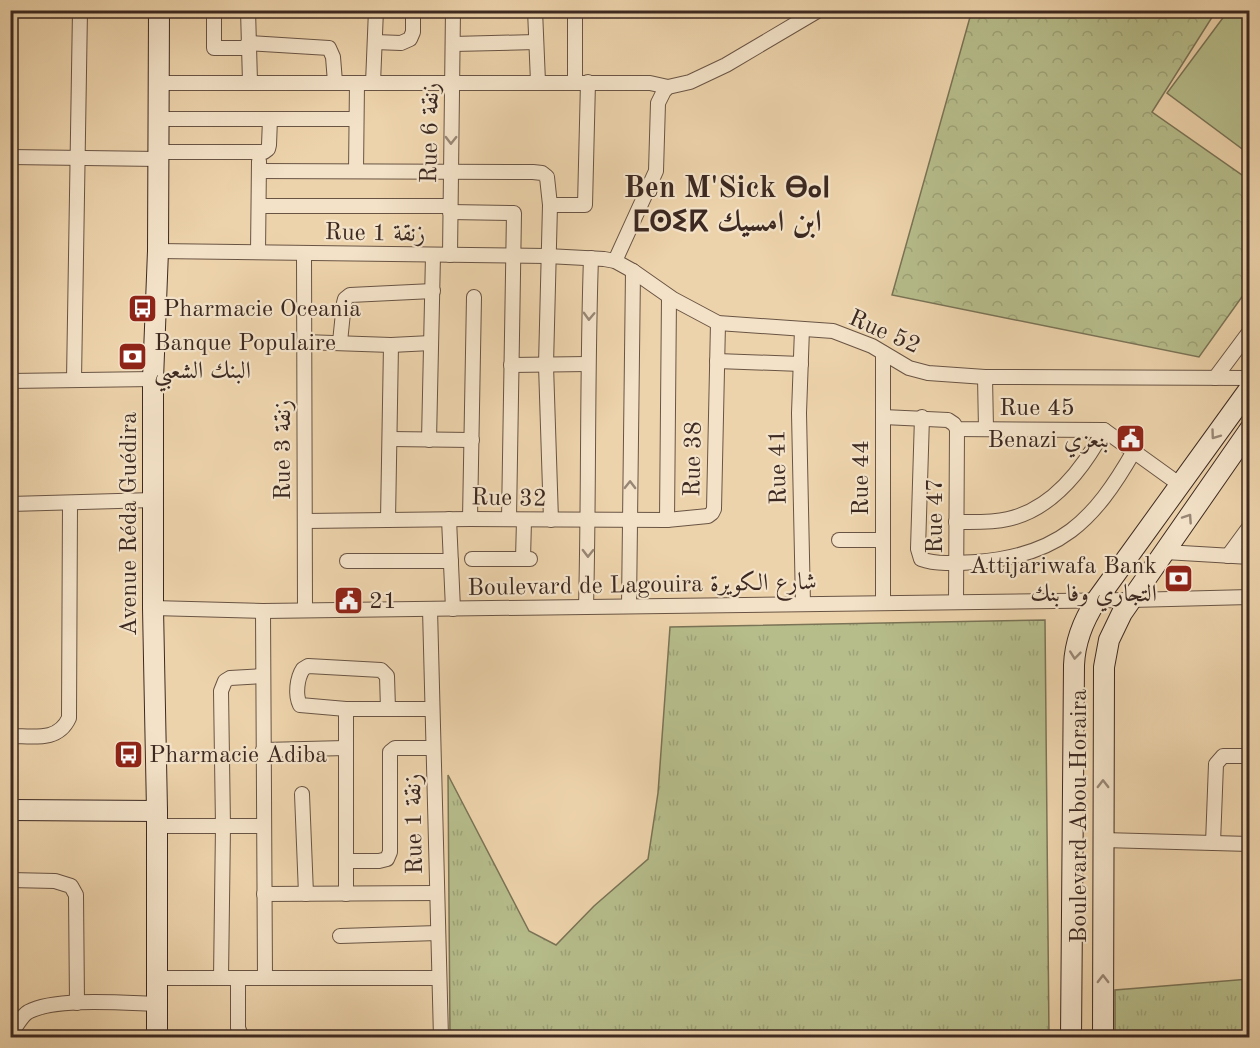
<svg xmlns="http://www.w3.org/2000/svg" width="1260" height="1048" viewBox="0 0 1260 1048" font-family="'Old Standard TT',Amiri,'Noto Sans Tifinagh',serif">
<defs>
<pattern id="grass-tufts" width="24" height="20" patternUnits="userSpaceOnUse" patternTransform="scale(1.5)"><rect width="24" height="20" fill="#b6bd8b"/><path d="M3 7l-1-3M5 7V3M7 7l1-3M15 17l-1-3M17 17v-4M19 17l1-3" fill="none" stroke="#9da278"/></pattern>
<pattern id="park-crowns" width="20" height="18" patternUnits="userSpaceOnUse" patternTransform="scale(1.5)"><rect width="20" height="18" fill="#b6bd8b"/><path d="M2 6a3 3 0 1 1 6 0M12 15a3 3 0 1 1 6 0" fill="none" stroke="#9da278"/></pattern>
</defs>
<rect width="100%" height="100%" fill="#edd3ab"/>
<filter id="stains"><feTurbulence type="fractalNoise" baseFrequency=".00333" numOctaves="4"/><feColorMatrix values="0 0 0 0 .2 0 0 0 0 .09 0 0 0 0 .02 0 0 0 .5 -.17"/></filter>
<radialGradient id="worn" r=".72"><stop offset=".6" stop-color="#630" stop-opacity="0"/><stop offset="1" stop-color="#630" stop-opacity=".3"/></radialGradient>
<g fill="url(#grass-tufts)" stroke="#7a7356" stroke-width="1.5">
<path d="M 1045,620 L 1049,1037 L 450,1037 L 448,775 L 529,931 L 556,945 L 594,906 L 648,859 L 658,793 L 670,627 Z"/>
<path d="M 1249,979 L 1249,1037 L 1115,1037 L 1115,990 Z"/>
</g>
<path fill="url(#park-crowns)" stroke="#7a7356" stroke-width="1.5" d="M 972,10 L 1216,11 L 1152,112 L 1249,180 L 1249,287 L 1199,357 L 892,295 Z"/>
<path fill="#b6bd8b" stroke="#7a7356" stroke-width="1.5" d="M 1228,11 L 1249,11 L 1249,154 L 1167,93 Z"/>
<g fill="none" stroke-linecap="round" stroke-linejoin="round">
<defs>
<g id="street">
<path d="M 214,10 L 214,48 L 248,48"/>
<path d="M 248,10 L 250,82"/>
<path d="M 535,10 L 538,82"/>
<path d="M 575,10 L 575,82"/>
<path d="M 375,42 L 401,43 L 410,39 L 413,32 L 413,10"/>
<path d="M 248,43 L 329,48 L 333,57 L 335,82"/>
<path d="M 453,44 L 536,42"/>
<path d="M 159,83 L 650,83 L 668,87"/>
<path d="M 373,83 L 376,10"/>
<path d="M 159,119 L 356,119"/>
<path d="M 159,152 L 264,152 L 268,149 L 269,145 L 270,119"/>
<path d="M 10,157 L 159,159"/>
<path d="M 259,171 L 533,172 L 542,173 L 547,177 L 550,205 L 546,365 L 551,520"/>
<path d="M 356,171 L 357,83"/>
<path d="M 550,205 L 585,205 L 588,82"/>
<path d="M 259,206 L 450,206"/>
<path d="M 450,212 L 514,213 L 509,519"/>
<path d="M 158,251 L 547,256 L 604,259 L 615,261 L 633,271 L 673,299 L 718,323 L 833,331 L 872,346 L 909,368 L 928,373 L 985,377 L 1250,378"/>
<path d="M 258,252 L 259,161"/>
<path d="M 304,253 L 305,610"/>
<path d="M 450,255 L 453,10"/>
<path d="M 615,261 L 656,171 L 658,103 L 664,91 L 668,87 L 690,82 L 726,65 L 819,10"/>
<path d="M 802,329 L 799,413 L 803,604"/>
<path d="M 304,342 L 391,345 L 431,343"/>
<path d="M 340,342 L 344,303 L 345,299 L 350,295 L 433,291"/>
<path d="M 717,361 L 801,364"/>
<path d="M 511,365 L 588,364"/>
<path d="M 985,377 L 986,429"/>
<path d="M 1215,378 L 1250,331"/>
<path d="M 74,380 L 80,10"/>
<path d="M 10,381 L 153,379"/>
<path d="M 883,417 L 948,420 L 954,424 L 957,429 L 1104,430 L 1179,484"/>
<path d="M 922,417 L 918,549 L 921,559 C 937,565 959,563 976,562 C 1059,556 1094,521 1134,451"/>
<path d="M 390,439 L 472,440"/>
<path d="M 429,440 L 433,255"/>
<path d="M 10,504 L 154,500"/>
<path d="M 449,519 L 453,609"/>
<path d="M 470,519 L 474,297"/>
<path d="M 388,520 L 391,345"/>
<path d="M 667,520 L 669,297"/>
<path d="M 305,521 L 470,519 L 667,520 L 708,516 L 712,513 L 714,509 L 718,323"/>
<path d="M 956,522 C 973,522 991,523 1008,519 C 1053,509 1083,469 1104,430"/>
<path d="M 839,540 L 883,540"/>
<path d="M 1165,552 L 1250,557"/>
<path d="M 1228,556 L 1250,526"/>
<path d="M 472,559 L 530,559"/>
<path d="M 523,559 L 524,520"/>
<path d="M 347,561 L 451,561"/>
<path d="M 956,602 L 957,429"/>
<path d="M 883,603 L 883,353"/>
<path d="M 629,606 L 633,271"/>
<path d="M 586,607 C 589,490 587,374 591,258"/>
<path d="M 153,608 L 263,611 L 1131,600 L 1250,597"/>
<path d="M 430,609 L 441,1038"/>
<path d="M 263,611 L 265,978"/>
<path d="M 346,709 L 300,705 C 295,695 297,678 303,669 L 308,666 L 381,670 L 387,676 L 388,709"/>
<path d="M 10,736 C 34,736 58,742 69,718 L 70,503"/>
<path d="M 263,750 L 346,748"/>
<path d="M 302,794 L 306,894"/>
<path d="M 157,826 L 264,826"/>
<path d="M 1103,840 L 1250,844"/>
<path d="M 1213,843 L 1216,764 L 1223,756 L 1250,756"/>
<path d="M 346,861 L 379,861 L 387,859 L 390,852 L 390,752 L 395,748 L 433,748"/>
<path d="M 10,880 L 55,881 L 71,886 L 76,895 L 77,1003"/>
<path d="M 264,894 L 437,893"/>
<path d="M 346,894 L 346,709 L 432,709"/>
<path d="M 340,936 L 438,933"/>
<path d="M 157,978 L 439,978"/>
<path d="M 221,978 L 223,826 L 221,691 L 225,681 L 230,678 L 263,676"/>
<path d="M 238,978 L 238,1028 L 242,1038"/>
<path d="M 10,1034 C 16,1028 21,1016 28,1012 C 56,997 124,1003 157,1004"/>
</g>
<g id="secondary">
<path d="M 10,810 L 157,811"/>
<path d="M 157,1038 L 157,811 L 153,608 L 153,379 L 158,251 L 159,10"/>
<path d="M 1071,1038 L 1074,665 C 1075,641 1083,621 1096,601 L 1250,388"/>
<path d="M 1103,1038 L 1104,667 L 1109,640 L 1122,613 L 1250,429"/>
</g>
</defs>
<use href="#street" stroke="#695444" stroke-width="16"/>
<use href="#secondary" stroke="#3d2921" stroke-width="22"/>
<use href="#street" stroke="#f3e2c8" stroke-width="14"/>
<use href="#secondary" stroke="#f3e2c8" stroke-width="20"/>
</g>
<defs><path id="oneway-chevron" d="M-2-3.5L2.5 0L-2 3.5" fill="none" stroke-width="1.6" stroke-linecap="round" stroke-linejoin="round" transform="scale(1.5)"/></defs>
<g stroke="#988674">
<use href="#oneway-chevron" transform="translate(451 140) rotate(91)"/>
<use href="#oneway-chevron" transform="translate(589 316) rotate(92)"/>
<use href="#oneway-chevron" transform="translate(1215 435) rotate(126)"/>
<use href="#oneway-chevron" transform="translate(630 485) rotate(-89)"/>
<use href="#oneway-chevron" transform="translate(1188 518) rotate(-56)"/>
<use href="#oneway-chevron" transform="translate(588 553) rotate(91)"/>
<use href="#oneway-chevron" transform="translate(1075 655) rotate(96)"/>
<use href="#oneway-chevron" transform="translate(1103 784) rotate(-90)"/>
<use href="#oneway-chevron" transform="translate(1103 979) rotate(-90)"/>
</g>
<defs>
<symbol id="bus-square" viewBox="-11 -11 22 22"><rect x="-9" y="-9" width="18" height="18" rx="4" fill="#8f2418" stroke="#f3e2c8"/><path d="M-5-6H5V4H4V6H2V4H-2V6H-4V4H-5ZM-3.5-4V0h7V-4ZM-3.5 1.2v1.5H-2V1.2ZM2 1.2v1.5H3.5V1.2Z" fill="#fff"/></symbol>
<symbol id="bank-square" viewBox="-11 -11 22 22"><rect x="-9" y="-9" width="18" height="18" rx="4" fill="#8f2418" stroke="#f3e2c8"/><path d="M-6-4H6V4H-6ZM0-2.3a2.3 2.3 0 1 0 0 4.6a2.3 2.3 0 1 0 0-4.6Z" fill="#fff"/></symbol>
<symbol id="civic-square" viewBox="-11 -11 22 22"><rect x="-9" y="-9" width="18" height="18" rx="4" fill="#8f2418" stroke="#f3e2c8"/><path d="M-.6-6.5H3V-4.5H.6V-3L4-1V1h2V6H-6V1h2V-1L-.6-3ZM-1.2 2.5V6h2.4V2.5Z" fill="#fff"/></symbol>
</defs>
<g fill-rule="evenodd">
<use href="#bus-square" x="126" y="292" width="33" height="33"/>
<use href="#bank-square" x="116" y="340" width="33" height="33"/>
<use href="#civic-square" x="1114" y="422" width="33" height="33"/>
<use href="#bank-square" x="1162" y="562" width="33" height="33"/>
<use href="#civic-square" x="332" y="584" width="33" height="33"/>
<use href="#bus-square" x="112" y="738" width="33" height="33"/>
</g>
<g text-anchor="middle" stroke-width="4.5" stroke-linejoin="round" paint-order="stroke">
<g font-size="24" fill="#3d2921" stroke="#f3e2c8">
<text transform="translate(429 133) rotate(-89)" y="8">Rue 6 زنقة</text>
<text transform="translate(375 232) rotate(1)" y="8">Rue 1 زنقة</text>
<text transform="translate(885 331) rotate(24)" y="8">Rue 52</text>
<text x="1037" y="415">Rue 45</text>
<text transform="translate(282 450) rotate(-90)" y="8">Rue 3 زنقة</text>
<text transform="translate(692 459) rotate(-89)" y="8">Rue 38</text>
<text transform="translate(777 467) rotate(-91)" y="8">Rue 41</text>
<text transform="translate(860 478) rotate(-90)" y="8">Rue 44</text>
<text transform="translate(509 497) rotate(1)" y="8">Rue 32</text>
<text transform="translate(934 516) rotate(-90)" y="8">Rue 47</text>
<text transform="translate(128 524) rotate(-90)" y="8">Avenue Réda Guédira</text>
<text transform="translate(642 584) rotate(-1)" y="8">Boulevard de Lagouira شارع الكويرة</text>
<text transform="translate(1078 816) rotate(-90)" y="8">Boulevard Abou Horaira</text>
<text transform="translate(413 824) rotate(-91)" y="8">Rue 1 زنقة</text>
</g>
<g font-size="24" fill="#3d2921" stroke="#f3e2c8" text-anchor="start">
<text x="163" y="316">Pharmacie Oceania</text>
<text x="154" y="350">Banque Populaire<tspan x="154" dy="28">البنك الشعبي</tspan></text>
<text x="1109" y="447" text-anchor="end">Benazi بنعزي</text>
<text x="1157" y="573" text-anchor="end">Attijariwafa Bank<tspan x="1157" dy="28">التجاري وفا بنك</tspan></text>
<text x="369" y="608">21</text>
<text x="149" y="762">Pharmacie Adiba</text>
</g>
<g font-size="30" font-weight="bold" fill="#3d2921" stroke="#f3e2c8">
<text x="727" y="197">Ben M'Sick ⴱⴰⵏ<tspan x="727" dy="34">ⵎⵙⵉⴽ ابن امسيك</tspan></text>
</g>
</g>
<rect width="1260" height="1048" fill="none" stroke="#edd3ab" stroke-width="36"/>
<rect x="12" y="12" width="1236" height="1024" fill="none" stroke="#3d2921" stroke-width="3"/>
<rect x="18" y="18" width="1224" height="1012" fill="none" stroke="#3d2921" stroke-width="1.5"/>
<rect width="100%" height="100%" filter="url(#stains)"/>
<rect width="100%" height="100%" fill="url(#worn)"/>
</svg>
